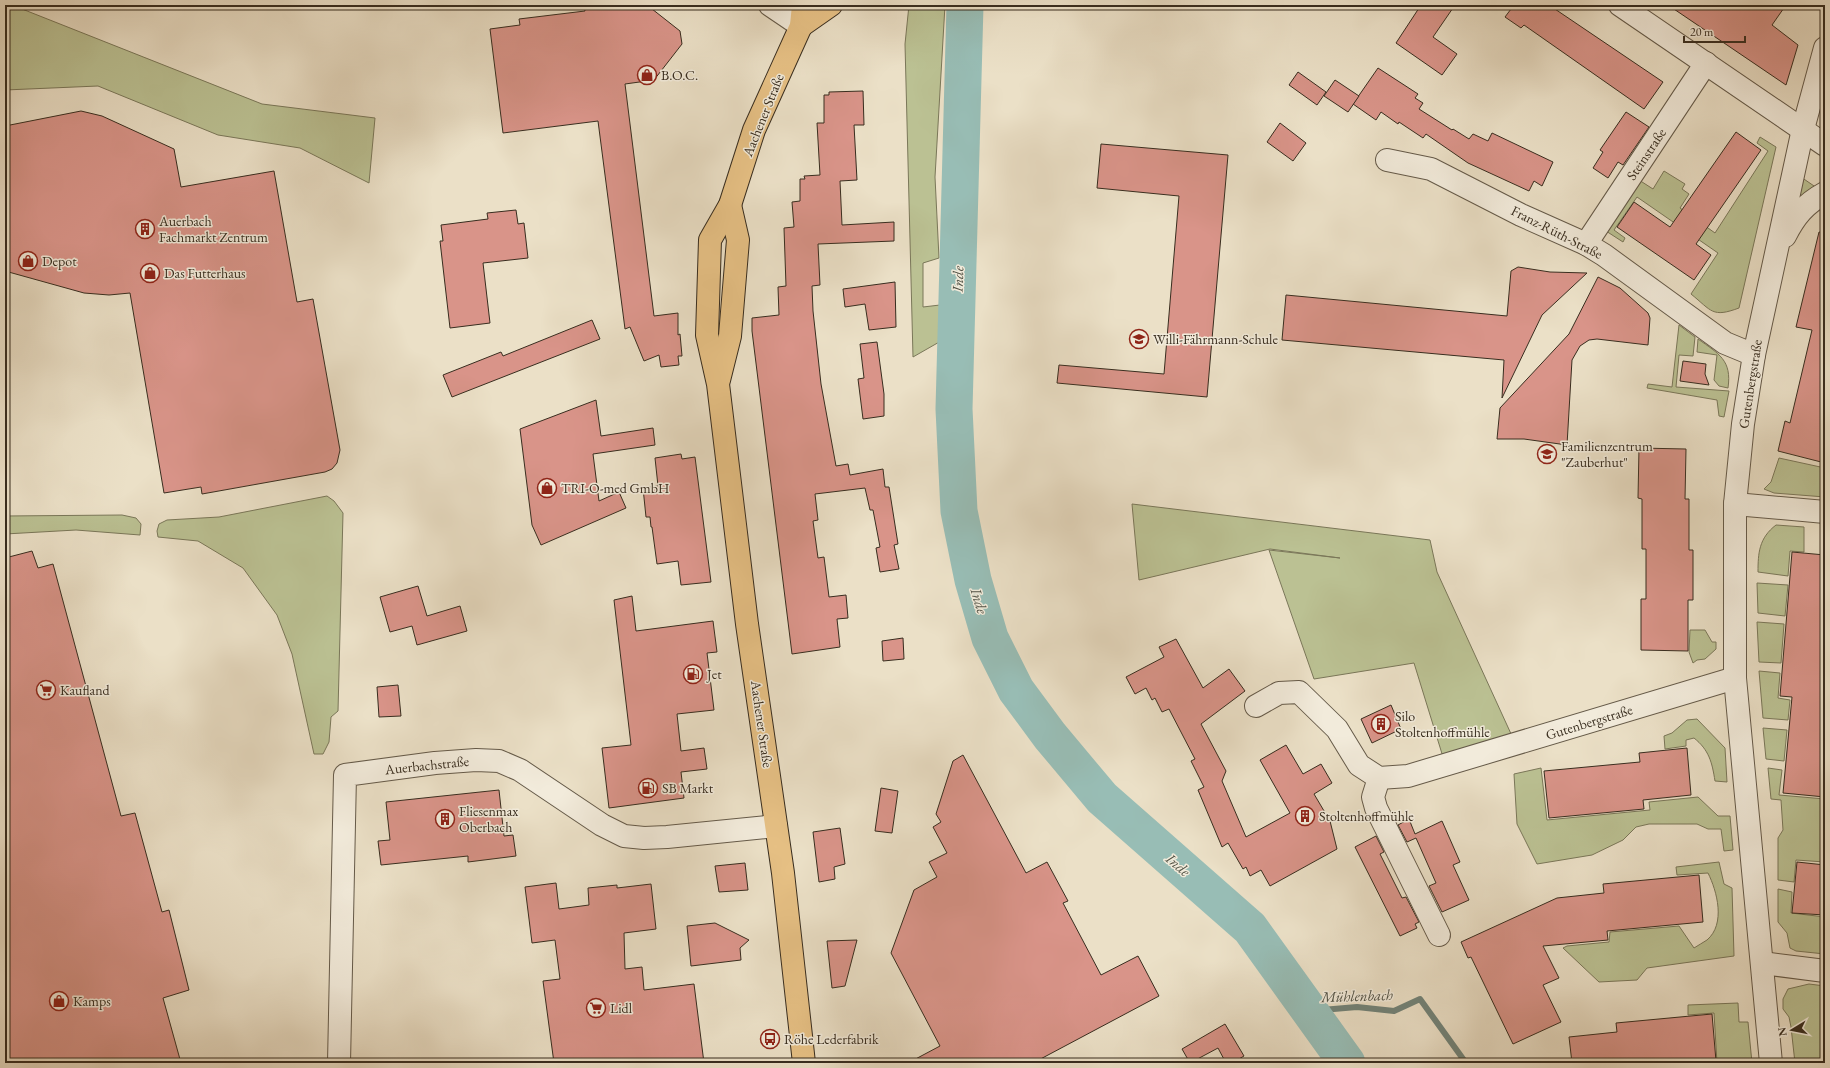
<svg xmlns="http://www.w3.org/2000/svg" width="1830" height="1068" viewBox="0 0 1830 1068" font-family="'EB Garamond',serif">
<rect width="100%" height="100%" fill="#ebe0c7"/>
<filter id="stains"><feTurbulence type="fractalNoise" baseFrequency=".005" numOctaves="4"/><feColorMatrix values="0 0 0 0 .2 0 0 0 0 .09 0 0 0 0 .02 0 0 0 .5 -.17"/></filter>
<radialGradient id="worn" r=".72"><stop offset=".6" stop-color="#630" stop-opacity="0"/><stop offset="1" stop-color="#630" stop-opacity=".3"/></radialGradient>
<g fill="#bbc193" stroke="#7a7759">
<path d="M 5,5 L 12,5 L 262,104 L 375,118 L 369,183 L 300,148 L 218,135 L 98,86 L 5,90 Z"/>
<path d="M 909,5 L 945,5 L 935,177 L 939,258 L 923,263 L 923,307 L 940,305 L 941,341 L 913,357 L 905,44 Z"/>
<path d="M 1760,137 L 1776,147 L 1739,308 C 1712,318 1712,311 1691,294 L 1718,253 L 1637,197 L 1614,230 L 1625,238 L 1623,242 L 1606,231 L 1639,180 L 1653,189 L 1664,171 L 1685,184 L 1682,189 L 1689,194 L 1680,208 L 1715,233 L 1768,151 L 1757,143 Z"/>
<path d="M 1798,175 L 1817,188 L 1794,207 Z"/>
<path d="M 1679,325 L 1695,337 L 1693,356 L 1679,355 L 1676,387 L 1729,391 L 1724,417 L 1719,416 L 1717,400 L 1647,388 L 1648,384 L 1672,387 Z"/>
<path d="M 1698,339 C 1719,354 1732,360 1728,388 L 1719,386 L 1714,380 L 1717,355 L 1697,352 Z"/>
<path d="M 1779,458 L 1825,468 L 1825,497 L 1774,493 L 1764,489 L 1771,482 Z"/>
<path d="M 327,496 L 334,501 L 343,513 L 338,711 L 331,717 L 329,742 L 323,754 L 314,754 L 292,654 L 277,615 L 243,568 L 198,541 L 158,537 L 157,531 L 159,524 L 167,520 L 219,517 Z"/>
<path d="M 1132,504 L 1430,540 L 1437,572 L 1512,736 L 1443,757 L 1414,663 L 1314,679 L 1269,550 L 1340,558 L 1270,549 L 1139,580 Z"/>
<path d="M 122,515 L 136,518 L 141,524 L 140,535 L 76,530 L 5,534 L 5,516 Z"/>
<path d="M 1776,525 L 1804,527 L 1804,552 L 1790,551 L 1788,576 L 1758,572 C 1758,553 1759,538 1776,525 Z"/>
<path d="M 1757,583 L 1788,585 L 1785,616 L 1758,613 Z"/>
<path d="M 1757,622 L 1784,624 L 1781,663 L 1759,662 Z"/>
<path d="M 1690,630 L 1705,630 L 1712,642 L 1716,642 L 1716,649 L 1705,659 L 1697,660 L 1693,663 L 1689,652 Z"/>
<path d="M 1759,671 L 1780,673 L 1778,698 L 1790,700 L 1788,720 L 1763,718 Z"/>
<path d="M 1697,719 L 1725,748 L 1727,782 L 1715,781 C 1712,762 1709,750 1694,738 L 1686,740 L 1686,746 L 1665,749 L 1664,736 L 1672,733 L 1687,720 Z"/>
<path d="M 1763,728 L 1787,730 L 1784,761 L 1766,759 Z"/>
<path d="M 1541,768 L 1547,820 L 1650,810 L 1649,802 L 1698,797 L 1718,816 L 1730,816 L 1733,850 L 1724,851 L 1721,829 L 1708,829 L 1697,824 L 1649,824 L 1636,827 L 1623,840 L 1592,855 L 1537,864 L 1517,824 L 1514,774 Z"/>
<path d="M 1768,768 L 1782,770 L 1779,795 L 1825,799 L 1825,862 L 1796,860 L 1794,882 L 1778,880 L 1778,838 L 1783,830 L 1781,800 L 1771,799 Z"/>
<path d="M 1719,862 L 1724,884 L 1732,888 L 1734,956 L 1647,968 L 1637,980 L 1599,982 L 1563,948 L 1567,946 L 1609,942 L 1610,932 L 1679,926 L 1694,948 C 1698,945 1703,943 1707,940 C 1726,924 1717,891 1708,873 L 1677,875 L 1676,867 Z"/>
<path d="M 1778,889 L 1792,892 L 1791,913 L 1825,917 L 1825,954 L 1796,951 L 1790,948 L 1787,933 L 1778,922 Z"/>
<path d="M 1809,984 L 1825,986 L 1825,1044 L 1821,1063 L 1795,1063 L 1791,1027 L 1789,1017 L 1783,1009 L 1783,999 L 1788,989 Z"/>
<path d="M 1738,1003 L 1739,1022 L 1748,1022 L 1752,1063 L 1717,1063 L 1714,1013 L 1688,1015 L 1688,1005 Z"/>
</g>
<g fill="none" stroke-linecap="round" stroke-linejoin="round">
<path stroke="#728379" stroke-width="6" d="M 1310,1011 L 1357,1007 L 1394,1011 L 1420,999 L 1466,1063"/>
<path stroke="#98bdb5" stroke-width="37" d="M 965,5 L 954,409 L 959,511 L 973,580 L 990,638 L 1016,690 L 1050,736 L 1102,798 L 1250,928 L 1347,1063"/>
</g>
<g fill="#d99489" stroke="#382d1f">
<path d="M 584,5 L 616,5 L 616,7 L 647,5 L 680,31 L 682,44 L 654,80 L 625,84 L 654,316 L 678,313 L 678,335 L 680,334 L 682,356 L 678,356 L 679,365 L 661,367 L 659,355 L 644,361 L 630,327 L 625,329 L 598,121 L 503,133 L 490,29 L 520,25 L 519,19 L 585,11 Z"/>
<path d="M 1421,5 L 1455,5 L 1433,37 L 1457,54 L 1442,75 L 1396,43 Z"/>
<path d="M 1514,5 L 1549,5 L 1663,82 L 1644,109 L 1524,25 L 1521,28 L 1505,17 Z"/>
<path d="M 1668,5 L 1786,5 L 1772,25 L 1798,45 L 1786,85 Z"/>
<path d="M 1378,68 L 1418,94 L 1415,98 L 1423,103 L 1419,109 L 1452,130 L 1453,129 L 1469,139 L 1473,134 L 1488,141 L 1492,133 L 1553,162 L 1542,186 L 1534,181 L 1529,191 L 1468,163 L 1426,134 L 1423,138 L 1399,122 L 1398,124 L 1381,112 L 1376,120 L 1353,104 Z"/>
<path d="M 1298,72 L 1326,92 L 1317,105 L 1289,85 Z"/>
<path d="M 1335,80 L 1359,96 L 1348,112 L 1324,96 Z"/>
<path d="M 863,91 L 864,125 L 854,125 L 857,180 L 840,181 L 842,225 L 894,222 L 894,241 L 818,244 L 820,285 L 812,286 L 813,311 L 821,384 L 836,466 L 848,464 L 850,475 L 883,469 L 885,487 L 889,487 L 898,544 L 894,545 L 899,569 L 880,572 L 876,548 L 880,547 L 873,510 L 870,510 L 865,488 L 815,494 L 818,520 L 813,521 L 818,558 L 824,557 L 829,597 L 846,595 L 848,618 L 837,619 L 840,647 L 792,654 L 752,331 L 752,318 L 779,315 L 778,287 L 786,286 L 784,228 L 794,227 L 792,202 L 800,201 L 800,179 L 805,179 L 804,176 L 820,175 L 817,123 L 824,123 L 824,95 L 829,95 L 829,92 Z"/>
<path d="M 81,111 L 102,116 L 174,149 L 181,187 L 274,171 L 297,302 L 313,299 L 340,450 L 337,463 L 332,469 L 325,472 L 202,494 L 201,487 L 164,493 L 130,293 L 109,295 L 84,293 L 5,271 L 5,126 Z"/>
<path d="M 1626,112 L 1649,127 L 1623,165 L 1618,162 L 1608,178 L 1593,168 L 1603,152 L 1600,150 Z"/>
<path d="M 1280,123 L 1306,143 L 1293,161 L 1267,142 Z"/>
<path d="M 1736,132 L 1761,150 L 1696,244 L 1711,255 L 1694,280 L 1617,227 L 1634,202 L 1670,227 Z"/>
<path d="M 1101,144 L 1228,155 L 1207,397 L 1057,383 L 1059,365 L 1164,374 L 1179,196 L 1097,188 Z"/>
<path d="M 516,210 L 518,224 L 524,223 L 528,258 L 483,263 L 490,323 L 450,328 L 440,241 L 443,241 L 441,225 L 488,219 L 487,213 Z"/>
<path d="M 1819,232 L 1825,233 L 1825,463 L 1778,451 L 1785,421 L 1790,423 L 1812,330 L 1796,327 Z"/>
<path d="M 1518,267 L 1550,272 L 1587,273 L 1542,315 L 1502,398 L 1504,360 L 1282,340 L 1286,295 L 1507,316 L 1511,271 Z"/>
<path d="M 1598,277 L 1620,288 L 1648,313 L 1650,318 L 1648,345 L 1597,339 L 1589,340 L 1580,346 L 1572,360 L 1567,445 L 1524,439 L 1497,439 L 1500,408 L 1569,334 Z"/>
<path d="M 895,282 L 896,327 L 869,330 L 865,304 L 845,307 L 843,289 Z"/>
<path d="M 592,320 L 600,339 L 452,397 L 443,375 L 501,352 L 503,356 Z"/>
<path d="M 877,342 L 884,394 L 884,416 L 863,419 L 858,379 L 864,378 L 860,344 Z"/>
<path d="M 1683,361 L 1706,364 L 1705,374 L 1709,385 L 1680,381 Z"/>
<path d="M 596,400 L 601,436 L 653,428 L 655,445 L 593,454 L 599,501 L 619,492 L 626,508 L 541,545 L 532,525 L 520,429 Z"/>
<path d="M 1639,448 L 1686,449 L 1685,499 L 1689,499 L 1689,550 L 1693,550 L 1693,600 L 1688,600 L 1688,651 L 1641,650 L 1641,599 L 1646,599 L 1646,549 L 1642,549 L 1642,499 L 1638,498 Z"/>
<path d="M 681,454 L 682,459 L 695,457 L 711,582 L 681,585 L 678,561 L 657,564 L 652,527 L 651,527 L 650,517 L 646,517 L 643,488 L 658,486 L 655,458 Z"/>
<path d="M 32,551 L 38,568 L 53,564 L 121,816 L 135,813 L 162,912 L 169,910 L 189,990 L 163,998 L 181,1063 L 5,1063 L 5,558 Z"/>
<path d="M 1792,552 L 1825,555 L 1825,797 L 1783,793 L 1792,697 L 1780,696 Z"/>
<path d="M 418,586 L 427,616 L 460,606 L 467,631 L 417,645 L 412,626 L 390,632 L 380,597 Z"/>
<path d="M 632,596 L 636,631 L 713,621 L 717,652 L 707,653 L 714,710 L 677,714 L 681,751 L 704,748 L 707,769 L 681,772 L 684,798 L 609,808 L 602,748 L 631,745 L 614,600 Z"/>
<path d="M 903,638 L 904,659 L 883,661 L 882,641 Z"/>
<path d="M 1176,639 L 1203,688 L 1229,669 L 1245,691 L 1201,724 L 1226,771 L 1222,781 L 1246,837 L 1290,813 L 1260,760 L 1286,745 L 1303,774 L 1321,764 L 1332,783 L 1314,794 L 1330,821 L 1337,849 L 1270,886 L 1261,870 L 1250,876 L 1246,867 L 1243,869 L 1228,843 L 1222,847 L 1198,790 L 1204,787 L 1191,761 L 1195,759 L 1169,709 L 1162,712 L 1155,698 L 1152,700 L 1146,688 L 1135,694 L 1126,677 L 1164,657 L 1159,647 Z"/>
<path d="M 398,685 L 401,716 L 379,717 L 377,687 Z"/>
<path d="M 1391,705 L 1401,729 L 1372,743 L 1361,719 Z"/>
<path d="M 1687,748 L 1691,795 L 1643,800 L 1644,809 L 1549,818 L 1544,771 L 1640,762 L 1639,753 Z"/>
<path d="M 963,755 L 1026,873 L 1047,862 L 1068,901 L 1063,903 L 1101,975 L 1138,956 L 1159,996 L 1033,1063 L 908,1063 L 940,1046 L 891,953 L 914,890 L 937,877 L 929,862 L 947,853 L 933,827 L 941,822 L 936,814 L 953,761 Z"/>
<path d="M 881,788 L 898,791 L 892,833 L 875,831 Z"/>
<path d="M 499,790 L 504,836 L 513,835 L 516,856 L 468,862 L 468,856 L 381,865 L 378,841 L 390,840 L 386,802 Z"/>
<path d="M 1409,819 L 1415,834 L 1442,821 L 1460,862 L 1453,865 L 1469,900 L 1442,912 L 1429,886 L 1436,883 L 1416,838 L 1407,842 L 1398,825 Z"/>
<path d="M 840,828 L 845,864 L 834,867 L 835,879 L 819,882 L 813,832 Z"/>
<path d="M 1376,836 L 1384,852 L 1380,854 L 1402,898 L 1406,897 L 1419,922 L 1415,924 L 1417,928 L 1400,936 L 1355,847 Z"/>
<path d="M 1797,862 L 1825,865 L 1825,915 L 1792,913 Z"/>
<path d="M 745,863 L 748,890 L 719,892 L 715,866 Z"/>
<path d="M 1699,875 L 1703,922 L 1607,931 L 1608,940 L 1543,946 L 1559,978 L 1543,985 L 1561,1022 L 1513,1044 L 1471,957 L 1468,958 L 1461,942 L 1557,898 L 1604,893 L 1603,884 Z"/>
<path d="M 556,883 L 559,909 L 589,905 L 588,888 L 617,885 L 617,888 L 651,884 L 656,929 L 624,933 L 625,969 L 642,967 L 644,990 L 694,984 L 704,1063 L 554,1063 L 543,981 L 560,979 L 555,940 L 532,943 L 525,887 Z"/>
<path d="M 715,923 L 749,940 L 740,948 L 741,960 L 691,966 L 687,926 Z"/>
<path d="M 857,940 L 845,986 L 832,988 L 827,941 Z"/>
<path d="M 1712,1014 L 1716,1061 L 1696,1063 L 1572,1063 L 1569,1037 L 1617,1032 L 1616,1023 Z"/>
<path d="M 1225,1024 L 1244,1056 L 1232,1063 L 1226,1063 L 1218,1048 L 1190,1063 L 1182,1049 Z"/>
</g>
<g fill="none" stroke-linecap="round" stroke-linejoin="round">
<defs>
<g id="minor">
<path d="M 770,5 L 801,26"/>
<path d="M 1620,5 L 1825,145"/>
<path d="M 1387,160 L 1431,169 L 1521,215 L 1586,244 L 1604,255 L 1725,343 L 1754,355"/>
<path d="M 1785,236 C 1795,216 1805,204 1825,193"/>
<path d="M 1586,244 L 1706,63"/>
<path d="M 1735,504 L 1825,512"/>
<path d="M 1256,706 L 1279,693 L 1299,692 L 1337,729 L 1359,765 L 1379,778 L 1408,776 L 1735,678"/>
<path d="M 1379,778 L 1373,797 L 1376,808 L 1439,935"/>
<path d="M 1762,963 L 1825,971"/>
<path d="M 339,1063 L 345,775 L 435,763 L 476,760 L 499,761 L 520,770 L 602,825 L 624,836 L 644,838 L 667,837 L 776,826"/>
<path d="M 1771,1063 L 1735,678 L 1735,504 L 1743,424 L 1754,355 L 1803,129 L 1825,48"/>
</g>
<g id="major">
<path d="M 803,5 L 801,26 L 754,130 L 730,205 L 710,240 L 707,335 L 718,384 L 747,624 L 783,873 L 804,1063"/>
<path d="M 801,26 L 831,5"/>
<path d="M 719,380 L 730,336 L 738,240 L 730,205"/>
</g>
</defs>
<use href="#minor" stroke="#655a49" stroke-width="24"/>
<use href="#major" stroke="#382d1f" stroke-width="24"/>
<use href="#minor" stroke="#f2ebdb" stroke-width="22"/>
<use href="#major" stroke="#e6c084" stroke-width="22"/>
</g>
<defs>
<symbol id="shop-ring" viewBox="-11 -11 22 22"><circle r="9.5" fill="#f2ebdb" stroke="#8f2418" stroke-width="1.5"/><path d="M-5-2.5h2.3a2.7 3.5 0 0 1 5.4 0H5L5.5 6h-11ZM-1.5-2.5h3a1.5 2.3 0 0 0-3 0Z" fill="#8f2418"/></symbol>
<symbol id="building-ring" viewBox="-11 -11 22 22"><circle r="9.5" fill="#f2ebdb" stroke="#8f2418" stroke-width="1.5"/><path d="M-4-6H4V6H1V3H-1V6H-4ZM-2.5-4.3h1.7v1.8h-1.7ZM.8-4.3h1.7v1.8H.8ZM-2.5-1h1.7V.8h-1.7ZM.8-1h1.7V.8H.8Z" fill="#8f2418"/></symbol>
<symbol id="school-ring" viewBox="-11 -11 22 22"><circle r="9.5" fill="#f2ebdb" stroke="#8f2418" stroke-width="1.5"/><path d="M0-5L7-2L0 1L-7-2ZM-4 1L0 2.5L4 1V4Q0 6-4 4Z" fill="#8f2418"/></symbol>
<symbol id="fuel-ring" viewBox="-11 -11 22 22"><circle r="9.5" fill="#f2ebdb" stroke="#8f2418" stroke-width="1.5"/><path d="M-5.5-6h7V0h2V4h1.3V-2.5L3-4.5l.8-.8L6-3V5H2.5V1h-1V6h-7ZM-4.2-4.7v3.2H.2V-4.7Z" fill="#8f2418"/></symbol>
<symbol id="supermarket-ring" viewBox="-11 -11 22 22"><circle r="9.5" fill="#f2ebdb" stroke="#8f2418" stroke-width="1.5"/><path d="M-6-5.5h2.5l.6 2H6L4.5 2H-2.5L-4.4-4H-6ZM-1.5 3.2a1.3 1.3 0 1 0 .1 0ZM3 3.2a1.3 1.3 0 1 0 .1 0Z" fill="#8f2418"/></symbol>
<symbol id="bus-ring" viewBox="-11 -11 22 22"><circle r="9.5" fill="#f2ebdb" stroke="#8f2418" stroke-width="1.5"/><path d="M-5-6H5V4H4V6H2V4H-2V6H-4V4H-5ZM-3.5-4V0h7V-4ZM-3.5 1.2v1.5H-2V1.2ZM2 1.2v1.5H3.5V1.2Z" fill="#8f2418"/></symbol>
</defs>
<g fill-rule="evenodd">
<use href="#shop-ring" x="636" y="64" width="22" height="22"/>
<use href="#building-ring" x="134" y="218" width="22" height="22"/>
<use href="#shop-ring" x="17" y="250" width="22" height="22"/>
<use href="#shop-ring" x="139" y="262" width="22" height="22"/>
<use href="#school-ring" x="1128" y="328" width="22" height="22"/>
<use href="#school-ring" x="1536" y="443" width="22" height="22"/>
<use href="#shop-ring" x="536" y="477" width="22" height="22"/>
<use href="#fuel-ring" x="682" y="663" width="22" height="22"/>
<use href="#supermarket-ring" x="35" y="679" width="22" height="22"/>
<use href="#building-ring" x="1370" y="713" width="22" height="22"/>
<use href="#fuel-ring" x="637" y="777" width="22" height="22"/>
<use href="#building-ring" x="1294" y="805" width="22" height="22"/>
<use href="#building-ring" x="434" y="808" width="22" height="22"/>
<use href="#shop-ring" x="48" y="990" width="22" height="22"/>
<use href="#supermarket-ring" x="585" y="997" width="22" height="22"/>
<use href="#bus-ring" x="759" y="1028" width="22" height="22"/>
</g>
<g text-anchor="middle" stroke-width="3" stroke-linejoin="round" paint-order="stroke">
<g font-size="14" fill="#382d1f" stroke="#f2ebdb" text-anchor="start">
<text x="661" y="80">B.O.C.</text>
<text x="159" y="226">Auerbach<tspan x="159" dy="16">Fachmarkt Zentrum</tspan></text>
<text x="42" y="266">Depot</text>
<text x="164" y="278">Das Futterhaus</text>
<text x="1153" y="344">Willi-Fährmann-Schule</text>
<text x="1561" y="451">Familienzentrum<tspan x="1561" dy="16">"Zauberhut"</tspan></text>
<text x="561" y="493">TRI-O-med GmbH</text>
<text x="707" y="679">Jet</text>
<text x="60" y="695">Kaufland</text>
<text x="1395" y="721">Silo<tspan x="1395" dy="16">Stoltenhoffmühle</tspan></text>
<text x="662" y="793">SB Markt</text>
<text x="459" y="816">Fliesenmax<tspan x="459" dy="16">Oberbach</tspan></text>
<text x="1319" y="821">Stoltenhoffmühle</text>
<text x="73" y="1006">Kamps</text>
<text x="610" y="1013">Lidl</text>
<text x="784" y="1044">Röhe Lederfabrik</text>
</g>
<g font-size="14" fill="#382d1f" stroke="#f2ebdb">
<text transform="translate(763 115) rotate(-68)" y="5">Aachener Straße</text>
<text transform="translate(1646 154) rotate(-56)" y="5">Steinstraße</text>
<text transform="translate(1557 232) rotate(27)" y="5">Franz-Rüth-Straße</text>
<text transform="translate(1750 384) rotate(-81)" y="5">Gutenbergstraße</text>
<text transform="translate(1589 722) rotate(-17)" y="5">Gutenbergstraße</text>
<text transform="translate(762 724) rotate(82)" y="5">Aachener Straße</text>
<text transform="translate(427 765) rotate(-6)" y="5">Auerbachstraße</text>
</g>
<g font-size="15" font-style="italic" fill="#505144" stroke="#f2ebdb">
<text transform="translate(958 279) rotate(-88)" y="5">Inde</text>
<text transform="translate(979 601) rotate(73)" y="5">Inde</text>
<text transform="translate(1178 865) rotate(41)" y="5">Inde</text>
<text transform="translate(1357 996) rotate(-2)" y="5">Mühlenbach</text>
</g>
</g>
<rect width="1830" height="1068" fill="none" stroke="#ebe0c7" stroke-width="20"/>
<rect x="6" y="6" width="1818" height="1056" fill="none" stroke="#382d1f" stroke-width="2"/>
<rect x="10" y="10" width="1810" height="1048" fill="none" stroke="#382d1f"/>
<g transform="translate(1792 1030) rotate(260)" stroke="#f2ebdb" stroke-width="3" paint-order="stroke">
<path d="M0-3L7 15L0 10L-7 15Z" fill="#382d1f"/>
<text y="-6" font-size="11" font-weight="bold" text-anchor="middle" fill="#382d1f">N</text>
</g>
<path d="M1684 36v6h61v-6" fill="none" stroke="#382d1f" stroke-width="2"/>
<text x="1690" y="36" font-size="12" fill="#382d1f" stroke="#f2ebdb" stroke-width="3" paint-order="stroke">20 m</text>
<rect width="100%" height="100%" filter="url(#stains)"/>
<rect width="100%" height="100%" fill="url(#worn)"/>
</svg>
